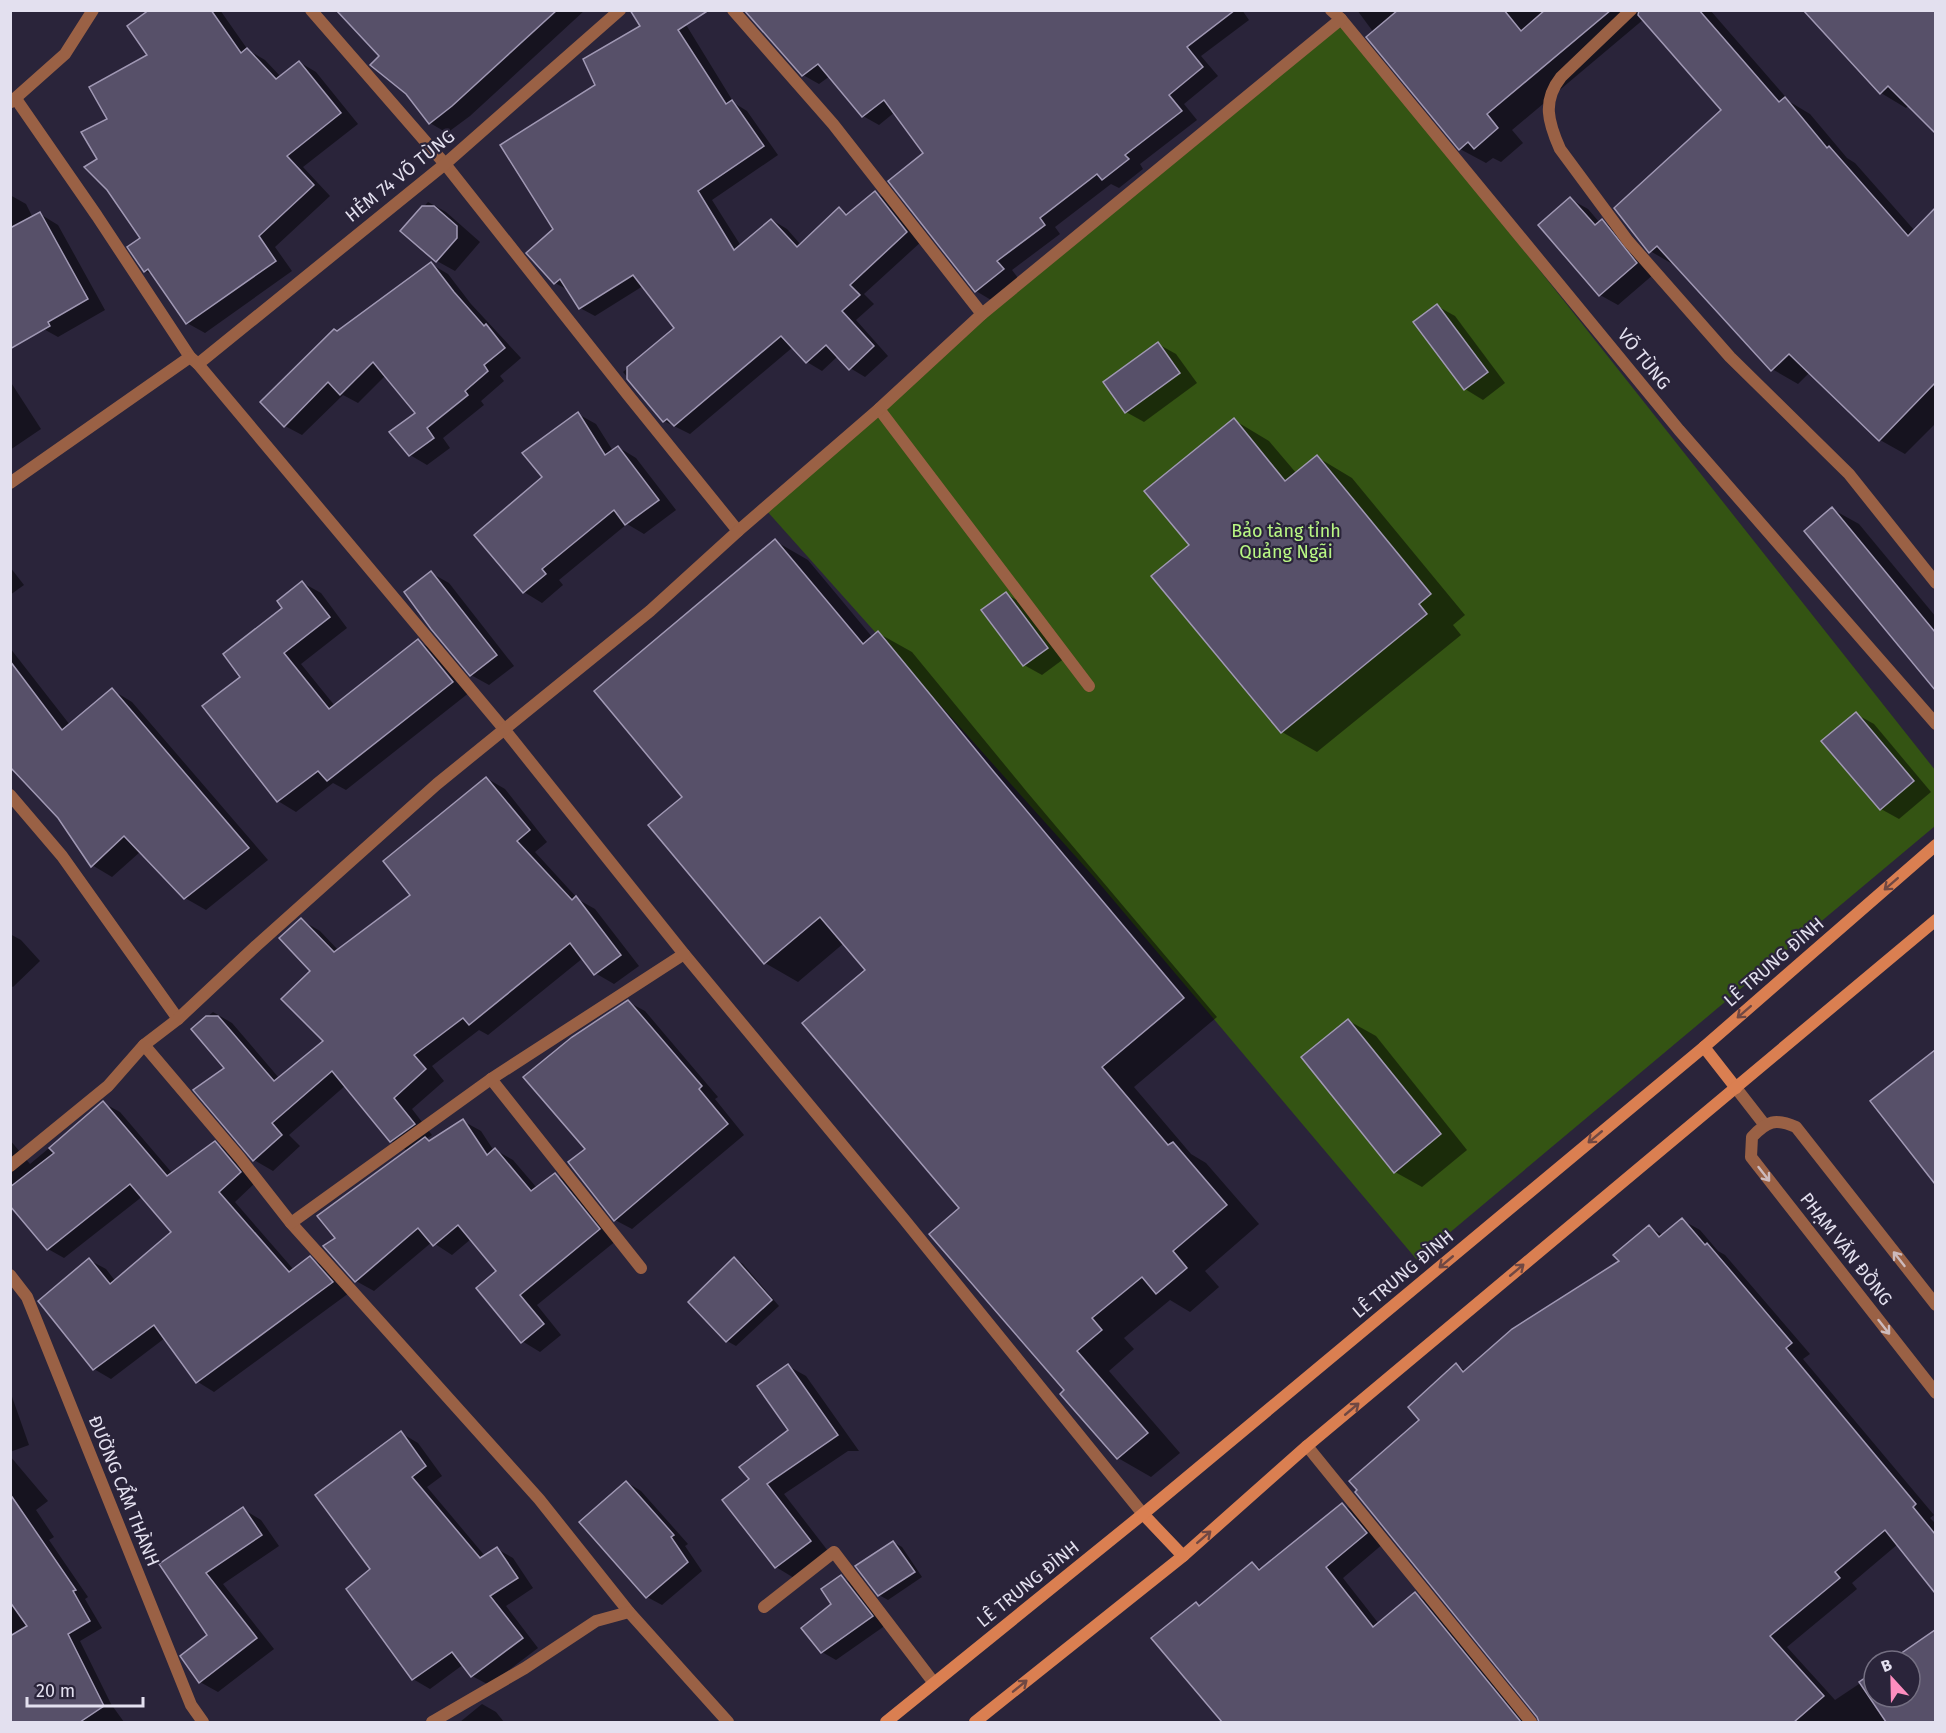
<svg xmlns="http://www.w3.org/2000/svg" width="1946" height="1733" viewBox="0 0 1946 1733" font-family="'Fira Sans',sans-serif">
<rect width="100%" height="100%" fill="#2a243a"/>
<path fill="#345413" d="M 1341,19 L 1935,770 L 1935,826 L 1417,1260 L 1094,877 L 766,510 L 982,314 Z"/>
<g fill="#0007">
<path d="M 151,10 L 220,10 L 248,50 L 265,60 L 281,77 L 299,62 L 316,72 L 358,124 L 303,167 L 330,196 L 275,247 L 292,271 L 205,333 L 187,323 L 155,276 L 145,271 L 142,238 L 99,159 L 109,119 L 149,55 Z"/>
<path d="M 338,10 L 585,10 L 470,116 L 447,133 L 430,123 L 381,56 Z"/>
<path d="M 677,10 L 734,103 L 747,111 L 778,155 L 712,200 L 741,246 L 772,220 L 787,229 L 801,245 L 839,209 L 849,215 L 876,193 L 891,202 L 922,241 L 864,294 L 874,304 L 856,320 L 888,356 L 865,377 L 850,368 L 838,356 L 822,371 L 807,362 L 793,347 L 690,434 L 664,421 L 623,372 L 676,328 L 643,286 L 595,316 L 580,308 L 570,291 L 555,283 L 529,253 L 555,230 L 597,86 Z"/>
<path d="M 746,10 L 1242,10 L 1249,20 L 1201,56 L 1218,76 L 1184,104 L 1197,120 L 1140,164 L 1143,169 L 1119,188 L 1111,184 L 1055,227 L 1060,234 L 1012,270 L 1018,278 L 991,300 L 976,291 L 925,153 L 895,112 L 879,125 L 863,116 L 830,76 L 819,84 L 803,75 Z"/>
<path d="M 1357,10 L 1710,10 L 1790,102 L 1810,114 L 1847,158 L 1855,163 L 1915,231 L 1936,210 L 1936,423 L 1905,454 L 1880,440 L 1810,372 L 1798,384 L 1772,369 L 1676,266 L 1650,251 L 1723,110 L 1644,19 L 1512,130 L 1523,143 L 1501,162 L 1493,158 L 1486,163 L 1460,149 Z"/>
<path d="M 1805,10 L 1936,10 L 1936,131 L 1909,105 L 1906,108 L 1881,93 Z"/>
<path d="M 10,195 L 26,204 L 33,218 L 40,214 L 58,225 L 105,310 L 58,337 L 40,327 L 10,271 Z"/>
<path d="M 1570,199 L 1588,209 L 1600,223 L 1602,221 L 1620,231 L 1654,274 L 1618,305 L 1600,295 L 1540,225 Z"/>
<path d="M 428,202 L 446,212 L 480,242 L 455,271 L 437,261 L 402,231 Z"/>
<path d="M 431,264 L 448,274 L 471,304 L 521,358 L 500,376 L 504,381 L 481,401 L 484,405 L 443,438 L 450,448 L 427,465 L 410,455 L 417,414 L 386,375 L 358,403 L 343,395 L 302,435 L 285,426 L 338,333 Z"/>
<path d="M 1437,306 L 1455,316 L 1505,383 L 1483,400 L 1465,389 Z"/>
<path d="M 1158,344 L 1176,354 L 1197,383 L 1144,422 L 1126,412 Z"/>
<path d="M 10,381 L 41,429 L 10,450 Z"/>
<path d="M 578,414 L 596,424 L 613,451 L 618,447 L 636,458 L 676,510 L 644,534 L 627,524 L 559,580 L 563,585 L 542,603 L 524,592 L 544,477 Z"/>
<path d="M 1234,420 L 1269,441 L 1297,474 L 1317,457 L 1352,478 L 1465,615 L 1453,625 L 1461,635 L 1317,752 L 1282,732 L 1191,545 Z"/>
<path d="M 1832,509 L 1859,524 L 1936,617 L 1936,687 L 1806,531 Z"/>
<path d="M 775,541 L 808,560 L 873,638 L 878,633 L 912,652 L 1027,792 L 1217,1017 L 1134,1087 L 1191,1154 L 1206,1163 L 1259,1224 L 1205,1271 L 1219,1287 L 1190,1312 L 1170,1300 L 1124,1338 L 1134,1349 L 1109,1371 L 1180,1453 L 1151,1477 L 1118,1458 L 1066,1391 L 961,1208 L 867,970 L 844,943 L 798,982 L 765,963 L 684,797 Z"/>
<path d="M 10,567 L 24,585 L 10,595 Z"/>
<path d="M 431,573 L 449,583 L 514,666 L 489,685 L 471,675 Z"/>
<path d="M 303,583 L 321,593 L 347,628 L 301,664 L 335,706 L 418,641 L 436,652 L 470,692 L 346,790 L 333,783 L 296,812 L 278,801 L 204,706 L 242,677 L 284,608 Z"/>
<path d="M 1006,594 L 1024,604 L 1065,658 L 1042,675 L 1024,665 Z"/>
<path d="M 10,648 L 70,725 L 112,690 L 132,702 L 268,860 L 206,910 L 185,898 L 140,852 L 112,877 L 92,865 L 10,735 Z"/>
<path d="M 1856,714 L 1874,724 L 1931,792 L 1899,819 L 1881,809 Z"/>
<path d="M 486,778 L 505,789 L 547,842 L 535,852 L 579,900 L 595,909 L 639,966 L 614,984 L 595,973 L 583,958 L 488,1035 L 479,1030 L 432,1066 L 444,1081 L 412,1109 L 432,1135 L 426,1139 L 431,1142 L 463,1121 L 481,1131 L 494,1151 L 495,1150 L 513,1160 L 537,1188 L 555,1174 L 573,1185 L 617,1240 L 537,1305 L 561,1335 L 540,1352 L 522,1341 L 498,1272 L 471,1239 L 452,1255 L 432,1242 L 374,1291 L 356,1281 L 337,1238 L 408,1151 L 391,1141 L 346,1085 L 289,1135 L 300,1146 L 273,1171 L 254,1160 L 226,1068 L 193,1029 L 213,1012 L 232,1023 L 279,1078 L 325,1041 L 301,920 L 320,931 L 339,951 L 412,895 Z"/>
<path d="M 10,934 L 21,940 L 40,961 L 13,987 L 10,985 Z"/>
<path d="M 628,1002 L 645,1011 L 718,1097 L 715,1099 L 744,1135 L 632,1229 L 615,1220 L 587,1149 Z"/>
<path d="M 1349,1021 L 1376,1036 L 1467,1150 L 1422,1187 L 1395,1172 Z"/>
<path d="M 1936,1052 L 1936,1182 L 1872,1101 Z"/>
<path d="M 103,1103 L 120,1112 L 173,1174 L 215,1143 L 232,1152 L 256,1182 L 235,1202 L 294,1270 L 310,1258 L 327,1268 L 349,1293 L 214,1392 L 198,1382 L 165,1338 L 111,1379 L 94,1369 L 40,1301 L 89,1260 L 106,1269 L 116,1282 L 173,1232 L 143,1196 L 64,1258 L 48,1249 L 10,1203 L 10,1140 L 30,1164 Z"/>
<path d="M 1682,1220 L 1700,1230 L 1718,1251 L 1725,1255 L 1810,1354 L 1803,1359 L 1934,1515 L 1930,1518 L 1936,1524 L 1936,1581 L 1922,1573 L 1898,1544 L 1852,1583 L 1857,1589 L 1787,1647 L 1835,1700 L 1874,1674 L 1874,1697 L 1910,1697 L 1910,1661 L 1893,1661 L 1936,1632 L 1936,1722 L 1540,1722 L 1421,1420 L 1456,1365 L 1466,1371 L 1621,1262 L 1649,1227 L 1663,1235 Z"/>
<path d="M 734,1259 L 743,1264 L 779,1306 L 736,1346 L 727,1341 L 690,1302 Z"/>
<path d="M 788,1366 L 806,1376 L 859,1451 L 848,1451 L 784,1494 L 828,1551 L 794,1578 L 776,1567 L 751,1479 L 790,1430 Z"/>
<path d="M 10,1391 L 29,1445 L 10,1452 Z"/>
<path d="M 401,1433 L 418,1443 L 442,1476 L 427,1487 L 485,1556 L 497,1549 L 513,1558 L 533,1588 L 506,1606 L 538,1648 L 489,1685 L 472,1676 L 464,1664 L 430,1689 L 413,1679 L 372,1569 Z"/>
<path d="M 10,1456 L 48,1501 L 36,1510 L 54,1537 L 49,1540 L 88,1597 L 85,1599 L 102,1628 L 80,1641 L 111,1704 L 124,1722 L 10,1722 Z"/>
<path d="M 626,1482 L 641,1491 L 688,1544 L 685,1546 L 702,1571 L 662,1605 L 647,1597 Z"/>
<path d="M 1343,1505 L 1361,1515 L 1384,1543 L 1343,1578 L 1379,1624 L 1415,1594 L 1433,1605 L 1529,1722 L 1224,1722 L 1154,1639 L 1196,1604 L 1201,1606 L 1252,1564 L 1262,1569 Z"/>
<path d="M 243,1509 L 261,1520 L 279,1546 L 223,1584 L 274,1649 L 218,1692 L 200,1682 L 182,1656 L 209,1636 L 161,1565 Z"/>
<path d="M 893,1542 L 902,1547 L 922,1577 L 888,1600 L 879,1595 Z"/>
<path d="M 841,1577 L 855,1585 L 886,1625 L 836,1660 L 822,1652 Z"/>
<path d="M 482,1704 L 496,1712 L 504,1722 L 460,1722 Z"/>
</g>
<g fill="#575069" stroke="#a098b4" stroke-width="1.5">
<path d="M 149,10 L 211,10 L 241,53 L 247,48 L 276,79 L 299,61 L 341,113 L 287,156 L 314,185 L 259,236 L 276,261 L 186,324 L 148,269 L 144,272 L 127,247 L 140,238 L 107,190 L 84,167 L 97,159 L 81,132 L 107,119 L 89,87 L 147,55 L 127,26 Z"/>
<path d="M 336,10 L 557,10 L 452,106 L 429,124 L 406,94 L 370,65 L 379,56 Z"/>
<path d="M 630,10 L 709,10 L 678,30 L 726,104 L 732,100 L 764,146 L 698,191 L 734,250 L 771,219 L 797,247 L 839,207 L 846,215 L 875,191 L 907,232 L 850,285 L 860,295 L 842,311 L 874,346 L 849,370 L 826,345 L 806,363 L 781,336 L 674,426 L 667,419 L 663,422 L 627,379 L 627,367 L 674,328 L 633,275 L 579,309 L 560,279 L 554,284 L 526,253 L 553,229 L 500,145 L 595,85 L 583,59 L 640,26 Z"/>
<path d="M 744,10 L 1235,10 L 1187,47 L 1203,67 L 1169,95 L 1182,111 L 1125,155 L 1129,159 L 1102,180 L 1097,174 L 1040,218 L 1045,225 L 997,261 L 1004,269 L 975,292 L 888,181 L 923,153 L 884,100 L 862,117 L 818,64 L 802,76 Z"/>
<path d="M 1398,10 L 1504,10 L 1521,31 L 1545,10 L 1611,10 L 1487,114 L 1498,128 L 1474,149 L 1468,142 L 1459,150 L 1366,37 Z"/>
<path d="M 1639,10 L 1699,10 L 1779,102 L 1785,97 L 1827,148 L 1829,146 L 1908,236 L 1935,208 L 1935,383 L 1879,441 L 1789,354 L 1771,371 L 1657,246 L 1649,253 L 1614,208 L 1721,110 L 1638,15 Z"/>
<path d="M 1803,10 L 1935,10 L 1935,133 L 1888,86 L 1880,94 Z"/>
<path d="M 1570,197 L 1595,225 L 1602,219 L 1637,263 L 1599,296 L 1538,225 Z"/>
<path d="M 422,206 L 434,206 L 457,226 L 457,238 L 436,262 L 400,231 Z"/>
<path d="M 40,212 L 88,299 L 48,322 L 50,326 L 10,349 L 10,228 Z"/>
<path d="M 431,262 L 454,292 L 484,326 L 486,324 L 505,348 L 484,365 L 488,371 L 465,391 L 468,395 L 427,428 L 434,438 L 409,456 L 389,432 L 415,413 L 373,362 L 340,395 L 328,382 L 284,427 L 260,402 L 334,329 L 337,331 Z"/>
<path d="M 1437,304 L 1488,372 L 1464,390 L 1413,322 Z"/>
<path d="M 1158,342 L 1180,373 L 1125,413 L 1103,382 Z"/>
<path d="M 578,412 L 605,455 L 618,446 L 659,500 L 625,525 L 614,510 L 542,569 L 546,574 L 523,593 L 474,535 L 542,477 L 522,453 Z"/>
<path d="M 1234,418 L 1285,481 L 1317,455 L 1431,594 L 1419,604 L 1427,614 L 1281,733 L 1151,576 L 1189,545 L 1144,491 Z"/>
<path d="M 1832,507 L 1935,632 L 1935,690 L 1804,531 Z"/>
<path d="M 775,539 L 863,644 L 878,631 L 994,772 L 1184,998 L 1102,1067 L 1168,1145 L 1173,1142 L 1227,1205 L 1173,1251 L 1187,1268 L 1156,1294 L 1142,1277 L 1092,1318 L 1102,1330 L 1077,1351 L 1148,1433 L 1117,1459 L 1060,1394 L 1064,1390 L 929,1234 L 959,1208 L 802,1023 L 865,970 L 820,917 L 764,964 L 648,825 L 682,797 L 594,691 Z"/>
<path d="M 431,571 L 497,655 L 470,676 L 431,629 L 404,592 Z"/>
<path d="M 302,581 L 330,617 L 284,653 L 329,709 L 418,639 L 453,682 L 327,781 L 318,771 L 277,802 L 202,706 L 240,677 L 223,654 L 282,608 L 277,601 Z"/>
<path d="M 1006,592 L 1048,648 L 1023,666 L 981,610 Z"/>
<path d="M 10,661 L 62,730 L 112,688 L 249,848 L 184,899 L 124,836 L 91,867 L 58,818 L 10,767 Z"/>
<path d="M 1856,712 L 1914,781 L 1880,810 L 1821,741 Z"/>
<path d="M 486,777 L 530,830 L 517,841 L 572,900 L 576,896 L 621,955 L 594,975 L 570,943 L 469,1025 L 463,1018 L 414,1055 L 426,1069 L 394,1098 L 415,1124 L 390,1142 L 332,1071 L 272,1123 L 282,1135 L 253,1161 L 193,1090 L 224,1068 L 191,1029 L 206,1016 L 218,1016 L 274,1081 L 323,1041 L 281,999 L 310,971 L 279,938 L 301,918 L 334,952 L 410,895 L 383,861 Z"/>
<path d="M 628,1000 L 702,1086 L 699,1089 L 728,1124 L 614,1221 L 568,1162 L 585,1149 L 523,1077 L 572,1037 Z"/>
<path d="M 1348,1019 L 1441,1134 L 1394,1173 L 1301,1057 Z"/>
<path d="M 1935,1050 L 1935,1184 L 1870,1101 Z"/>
<path d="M 103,1101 L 167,1176 L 215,1141 L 241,1172 L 219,1192 L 289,1272 L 310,1256 L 333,1282 L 196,1383 L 154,1325 L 93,1370 L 38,1301 L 89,1258 L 110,1284 L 171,1232 L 130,1184 L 47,1250 L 10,1206 L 10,1187 L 54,1153 L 49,1148 Z"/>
<path d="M 463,1119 L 487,1155 L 495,1148 L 531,1191 L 555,1173 L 600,1229 L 520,1295 L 544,1324 L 521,1343 L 476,1288 L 496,1271 L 458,1225 L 433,1246 L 418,1228 L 355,1282 L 323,1246 L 335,1238 L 317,1216 L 425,1137 L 429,1141 Z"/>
<path d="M 1682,1218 L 1705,1245 L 1707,1243 L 1792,1343 L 1786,1348 L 1916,1504 L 1913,1507 L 1935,1534 L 1935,1593 L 1885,1530 L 1835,1572 L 1840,1578 L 1770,1636 L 1824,1696 L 1794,1722 L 1539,1722 L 1537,1717 L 1355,1492 L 1357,1490 L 1349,1481 L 1419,1420 L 1408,1407 L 1456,1363 L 1463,1372 L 1512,1329 L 1619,1261 L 1613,1255 L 1649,1225 L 1659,1237 Z"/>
<path d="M 734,1257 L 772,1300 L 726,1342 L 688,1302 Z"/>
<path d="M 788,1364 L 838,1435 L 767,1484 L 811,1541 L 775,1568 L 722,1500 L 749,1479 L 739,1467 L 788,1430 L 757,1386 Z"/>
<path d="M 401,1431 L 426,1466 L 412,1477 L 480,1558 L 497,1547 L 518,1578 L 490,1596 L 523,1638 L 471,1677 L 452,1652 L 412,1680 L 346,1589 L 370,1569 L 315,1495 Z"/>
<path d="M 626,1481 L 674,1535 L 671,1537 L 688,1562 L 646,1598 L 579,1522 Z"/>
<path d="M 10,1494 L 76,1590 L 73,1591 L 90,1621 L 68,1634 L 104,1706 L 80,1722 L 10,1722 L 10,1636 L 27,1626 L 10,1602 Z"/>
<path d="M 1342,1503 L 1367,1533 L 1326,1567 L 1373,1627 L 1415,1592 L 1521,1722 L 1222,1722 L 1151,1638 L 1196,1602 L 1199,1606 L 1252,1562 L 1259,1570 Z"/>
<path d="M 243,1507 L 262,1535 L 206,1573 L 257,1638 L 199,1683 L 180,1656 L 207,1635 L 159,1564 Z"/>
<path d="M 893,1541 L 915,1572 L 878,1596 L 855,1566 Z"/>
<path d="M 841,1575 L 873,1616 L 821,1653 L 801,1628 L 831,1604 L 821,1589 Z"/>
<path d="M 1935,1630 L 1935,1722 L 1886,1722 L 1859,1682 L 1874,1672 L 1874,1697 L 1910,1697 L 1910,1661 L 1890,1661 Z"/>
</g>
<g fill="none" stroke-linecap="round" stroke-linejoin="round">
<g stroke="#9a6145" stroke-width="12">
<path d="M 1631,10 L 1561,77 C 1542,101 1548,122 1560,149 L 1628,241 L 1730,357 L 1849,474 L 1936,583"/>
<path d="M 879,409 L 1089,686"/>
<path d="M 764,1607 L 834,1552 L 934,1683"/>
</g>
<g stroke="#9a6145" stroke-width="12">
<path d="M 311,10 L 445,164 L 628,395 L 738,531"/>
<path d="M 733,10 L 833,124 L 982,314"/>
<path d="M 1331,10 L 1341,19 L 1679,430 L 1936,724"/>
<path d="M 16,99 L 97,216 L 190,357 L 198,364 L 504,729 L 684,954 L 903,1218 L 1143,1514"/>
<path d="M 11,102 L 65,54 L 93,10"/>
<path d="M 198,364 L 445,164 L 620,10"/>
<path d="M 10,483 L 190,357"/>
<path d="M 10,795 L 62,856 L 178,1019"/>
<path d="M 144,1045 L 240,1158 L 291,1223 L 539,1499 L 629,1612 L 728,1722"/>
<path d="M 491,1079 L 641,1268"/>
<path d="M 10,1166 L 108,1086 L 144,1045 L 178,1019 L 256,946 L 437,784 L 650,611 L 738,531 L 879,409 L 982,314 L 1341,19"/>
<path d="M 291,1223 L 491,1079 L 684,954"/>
<path d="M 10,1275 L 27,1297 L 191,1705 L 203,1722"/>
<path d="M 1307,1446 L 1531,1722"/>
<path d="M 432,1722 L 525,1668 L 596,1621 L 629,1612"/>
</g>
<g stroke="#9a6145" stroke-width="12">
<path d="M 1736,1088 L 1764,1124"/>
<path d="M 1936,1305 L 1796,1127 C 1775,1118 1767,1121 1752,1137 L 1751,1157 L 1936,1393"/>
</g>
<g stroke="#da7f51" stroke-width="12">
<path d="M 1704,1047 L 1736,1088"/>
<path d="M 1143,1514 L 1183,1556"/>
<path d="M 886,1722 L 1143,1514 L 1704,1047 L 1936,845"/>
<path d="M 975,1722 L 1183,1556 L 1307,1446 L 1936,920"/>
</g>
</g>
<defs><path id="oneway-shaft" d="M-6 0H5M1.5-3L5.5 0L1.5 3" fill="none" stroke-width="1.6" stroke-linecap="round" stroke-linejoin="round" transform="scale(1.5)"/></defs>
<g stroke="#704843">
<use href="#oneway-shaft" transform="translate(1891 884) rotate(139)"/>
<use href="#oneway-shaft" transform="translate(1744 1012) rotate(139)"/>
<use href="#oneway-shaft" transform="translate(1595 1137) rotate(140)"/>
<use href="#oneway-shaft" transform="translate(1446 1262) rotate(140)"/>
<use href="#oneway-shaft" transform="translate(1517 1270) rotate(-40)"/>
<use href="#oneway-shaft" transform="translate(1352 1409) rotate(-40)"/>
<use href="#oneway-shaft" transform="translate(1204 1537) rotate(-41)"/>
<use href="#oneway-shaft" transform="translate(1020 1686) rotate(-39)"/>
</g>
<g stroke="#cdbabc">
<use href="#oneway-shaft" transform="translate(1764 1174) rotate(52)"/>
<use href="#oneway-shaft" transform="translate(1899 1259) rotate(-128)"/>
<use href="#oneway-shaft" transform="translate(1884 1327) rotate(52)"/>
</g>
<g text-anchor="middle" stroke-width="4.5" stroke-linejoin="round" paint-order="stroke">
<g font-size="18" fill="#e3e0ef" stroke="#2a243a">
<text transform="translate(400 176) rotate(-39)" y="6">HẺM 74 VÕ TÙNG</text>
<text transform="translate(1644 359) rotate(51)" y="6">VÕ TÙNG</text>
<text transform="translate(1774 962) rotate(-41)" y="6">LÊ TRUNG ĐÌNH</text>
<text transform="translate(1846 1249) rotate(52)" y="6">PHẠM VĂN ĐỒNG</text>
<text transform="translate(1403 1274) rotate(-40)" y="6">LÊ TRUNG ĐÌNH</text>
<text transform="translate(124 1491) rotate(68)" y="6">ĐƯỜNG CẨM THÀNH</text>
<text transform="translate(1028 1584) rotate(-39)" y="6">LÊ TRUNG ĐÌNH</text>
</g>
<g font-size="18" fill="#b9f784" stroke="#2a243a">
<text x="1286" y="537">Bảo tàng tỉnh<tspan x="1286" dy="21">Quảng Ngãi</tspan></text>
</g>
</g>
<rect width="1946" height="1733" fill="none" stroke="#e3e0ef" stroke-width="24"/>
<g transform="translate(1892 1679) rotate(338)"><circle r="28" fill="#2a243a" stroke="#746f82" stroke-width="1.5"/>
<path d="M0-4.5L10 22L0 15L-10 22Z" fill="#fd8ebf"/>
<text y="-9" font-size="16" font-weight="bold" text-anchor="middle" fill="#e3e0ef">B</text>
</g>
<path d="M27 1697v9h116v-9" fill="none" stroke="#e3e0ef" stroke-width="3"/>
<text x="36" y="1697" font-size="18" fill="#e3e0ef" stroke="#2a243a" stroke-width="4.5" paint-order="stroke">20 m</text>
</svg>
